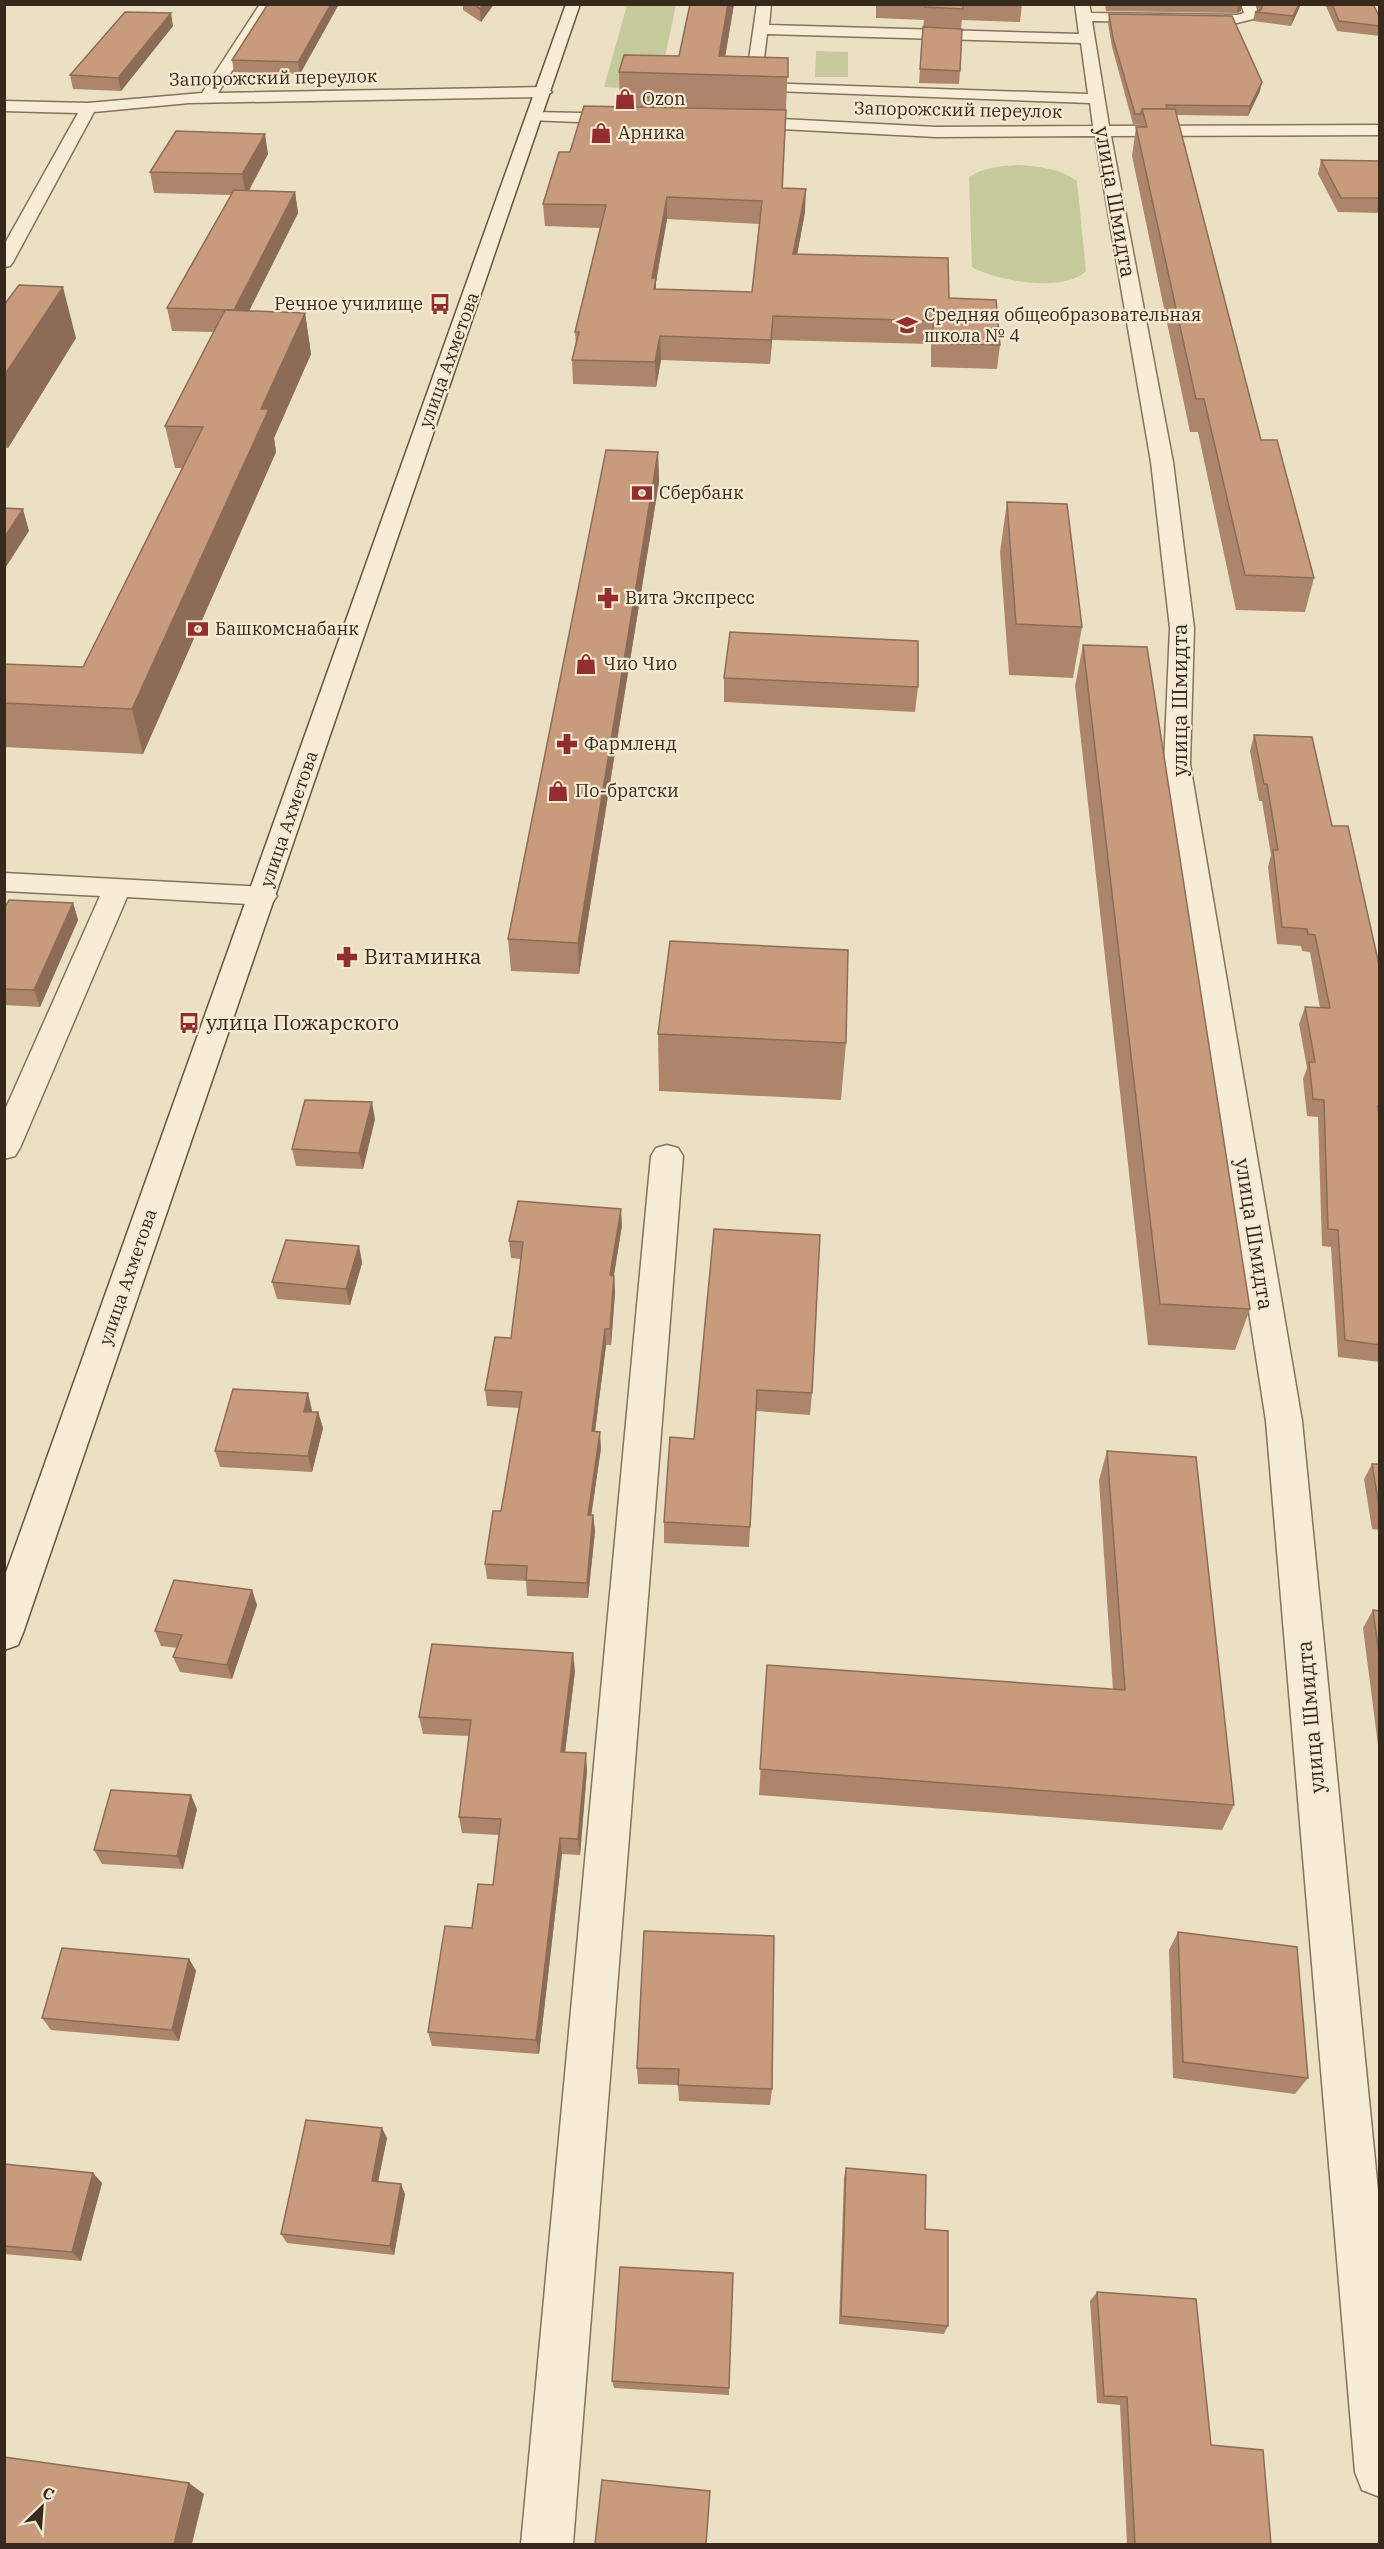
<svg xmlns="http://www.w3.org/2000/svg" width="1384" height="2549" viewBox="0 0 1384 2549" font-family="'IBM Plex Serif',serif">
<rect width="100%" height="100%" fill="#ece0c4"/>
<g fill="#c4ca99">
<path d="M 627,5 L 676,5 L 658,89 L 604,87 Z"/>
<path d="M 816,51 L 848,52 L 848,77 L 815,77 Z"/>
<path d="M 1020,165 C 1040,167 1059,168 1077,181 L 1086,271 C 1065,293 996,281 972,267 L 969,177 C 985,167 1001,166 1020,165 Z"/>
</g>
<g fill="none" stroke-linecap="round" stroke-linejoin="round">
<defs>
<g id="street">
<path d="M 260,4 L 275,4 L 218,93 L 544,87 L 552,92 L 544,97 L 189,103 L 94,112 L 13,262 L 10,266 L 4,267 L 4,245 L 78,113 L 4,111 L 4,101 L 88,103 L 202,93 Z"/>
<path d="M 757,4 L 771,4 L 769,25 L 1079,34 L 1075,4 L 1089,4 L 1091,13 L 1237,15 L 1244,13 L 1241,4 L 1255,4 L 1259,15 L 1257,18 L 1237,23 L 1092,21 L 1109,126 L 1380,125 L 1380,135 L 1111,136 L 1173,462 L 1194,628 L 1190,764 L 1302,1421 L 1380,2211 L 1380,2497 L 1362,2490 L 1355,2472 L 1266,1421 L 1164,764 L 1170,628 L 1151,462 L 1095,136 L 936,137 L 741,127 L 733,122 L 741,117 L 936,127 L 1093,126 L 1090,103 L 747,90 L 745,87 ZM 767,34 L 1081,43 L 1088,94 L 761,83 Z"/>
<path d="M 535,112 L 626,114 L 634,119 L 626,124 L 529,120 L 527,117 L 529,114 Z"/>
<path d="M 4,873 L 263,887 L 273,890 L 277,896 L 273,902 L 263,905 L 127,897 L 20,1148 L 15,1156 L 4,1159 L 4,1112 L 100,896 L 4,891 Z"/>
<path d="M 667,1145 L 678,1148 L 683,1156 L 573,2544 L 521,2544 L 651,1156 L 656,1148 Z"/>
</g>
<path id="secondary" d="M 566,4 L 580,4 L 23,1633 L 18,1645 L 4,1650 L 4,1578 Z"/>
</defs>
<use href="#street" stroke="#86715b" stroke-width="3"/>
<use href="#secondary" stroke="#68533f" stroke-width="3"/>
<use href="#street" fill="#f7edd7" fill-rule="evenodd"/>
<use href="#secondary" fill="#f7edd7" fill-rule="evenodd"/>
</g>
<g fill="#ac856b" fill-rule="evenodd">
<path d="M 339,4 L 300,74 L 234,72 L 232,60 Z"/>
<path d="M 463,4 L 494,4 L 481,22 L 463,10 Z"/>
<path d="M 690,4 L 734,4 L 725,57 L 788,58 L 783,188 L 805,212 L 797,254 L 949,298 L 1000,345 L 997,369 L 931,367 L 931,344 L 772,340 L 770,364 L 661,360 L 656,387 L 573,384 L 572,360 L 576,345 L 575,332 L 600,228 L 545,226 L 543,204 L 570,152 L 620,106 L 619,72 L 679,56 ZM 667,219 L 759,224 L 752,292 L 656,289 L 656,282 Z"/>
<path d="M 876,4 L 1022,4 L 1020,22 L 962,20 L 961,28 L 923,27 L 924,20 L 876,18 Z"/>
<path d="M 1105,4 L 1242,4 L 1241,11 L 1237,13 L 1106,11 Z"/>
<path d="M 1256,4 L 1301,4 L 1291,26 L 1253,21 L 1255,12 L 1259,10 Z"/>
<path d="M 1325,4 L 1373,4 L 1380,18 L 1380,36 L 1337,31 Z"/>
<path d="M 1109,14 L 1260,91 L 1248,116 L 1176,115 L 1261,440 L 1314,578 L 1305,612 L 1236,610 L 1198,432 L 1190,432 L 1132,156 L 1136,127 L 1139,127 L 1139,124 L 1133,124 L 1112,47 L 1108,23 Z"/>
<path d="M 173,26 L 121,91 L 73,89 L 70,75 Z"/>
<path d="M 923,27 L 960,71 L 959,84 L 919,83 Z"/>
<path d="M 268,154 L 249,191 L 295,192 L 298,213 L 249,311 L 305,313 L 311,354 L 274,438 L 276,452 L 143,754 L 4,747 L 4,664 L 83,667 L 182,468 L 175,468 L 165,426 L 214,332 L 172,331 L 167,308 L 231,195 L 154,193 L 150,172 Z"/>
<path d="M 1321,160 L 1380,161 L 1380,213 L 1338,212 L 1318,174 Z"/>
<path d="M 4,305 L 76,338 L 8,448 L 4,448 Z"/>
<path d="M 658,452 L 659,482 L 579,974 L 511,971 L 508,939 Z"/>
<path d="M 1007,502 L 1082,627 L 1073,678 L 1009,675 L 1000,552 Z"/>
<path d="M 1083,645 L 1250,1309 L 1235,1350 L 1148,1345 L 1075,686 Z"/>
<path d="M 724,678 L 918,687 L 915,712 L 724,702 Z"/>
<path d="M 1254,735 L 1332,826 L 1380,969 L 1380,1362 L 1338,1357 L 1331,1247 L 1322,1246 L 1318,1117 L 1307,1116 L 1303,1079 L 1307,1068 L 1299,1024 L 1305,1007 L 1320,1008 L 1310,952 L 1302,951 L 1301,946 L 1277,944 L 1268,867 L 1271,855 L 1262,801 L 1259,801 L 1250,751 Z"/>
<path d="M 73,903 L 78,920 L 40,1007 L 4,1005 L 4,909 Z"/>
<path d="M 658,1034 L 846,1043 L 841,1100 L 659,1091 Z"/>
<path d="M 375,1119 L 363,1169 L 296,1166 L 292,1149 Z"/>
<path d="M 622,1225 L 614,1276 L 615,1292 L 611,1345 L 606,1345 L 595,1431 L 601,1448 L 591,1515 L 593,1515 L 595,1531 L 588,1598 L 527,1596 L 526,1581 L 487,1579 L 485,1564 L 501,1511 L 519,1408 L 487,1406 L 485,1390 L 511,1338 L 521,1259 L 511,1258 L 509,1241 Z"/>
<path d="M 714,1229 L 812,1393 L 810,1415 L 756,1411 L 749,1547 L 664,1543 L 664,1522 L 694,1439 Z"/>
<path d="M 359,1246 L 362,1263 L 350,1305 L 277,1299 L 272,1282 Z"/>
<path d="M 312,1410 L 312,1412 L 318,1412 L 323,1428 L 312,1472 L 220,1467 L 215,1451 Z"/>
<path d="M 1107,1451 L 1234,1805 L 1222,1830 L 759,1795 L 767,1665 L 1113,1690 L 1099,1480 Z"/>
<path d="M 1372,1464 L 1380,1464 L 1380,1530 L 1372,1529 L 1364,1479 Z"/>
<path d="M 252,1590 L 257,1605 L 232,1679 L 180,1672 L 173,1657 L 177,1648 L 161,1646 L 155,1631 Z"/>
<path d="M 1373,1610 L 1380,1611 L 1380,1761 L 1363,1628 Z"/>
<path d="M 575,1671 L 565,1752 L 587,1770 L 580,1855 L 562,1854 L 539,2054 L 432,2046 L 428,2032 L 472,1928 L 493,1885 L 499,1835 L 462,1833 L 459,1817 L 469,1736 L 423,1734 L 419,1717 Z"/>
<path d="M 197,1809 L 183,1869 L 102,1864 L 94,1850 Z"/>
<path d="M 644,1931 L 772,2089 L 770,2105 L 679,2101 L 678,2085 L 638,2084 L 637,2068 Z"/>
<path d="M 1178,1932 L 1308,2078 L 1295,2094 L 1173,2078 L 1169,1950 Z"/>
<path d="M 189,1959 L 196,1971 L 179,2041 L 51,2030 L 42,2018 Z"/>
<path d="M 387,2138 L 378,2182 L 405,2194 L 394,2255 L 287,2243 L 281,2234 Z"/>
<path d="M 4,2164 L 102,2183 L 81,2261 L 4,2254 Z"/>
<path d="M 846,2168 L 925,2229 L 948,2326 L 944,2334 L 839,2324 L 844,2178 Z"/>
<path d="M 1097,2292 L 1211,2445 L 1271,2544 L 1127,2544 L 1120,2405 L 1097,2403 L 1090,2301 Z"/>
<path d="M 612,2381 L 729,2388 L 729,2395 L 614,2388 Z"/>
</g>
<g fill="#8c6c57">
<path d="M 331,4 L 339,4 L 300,74 L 298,62 Z"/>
<path d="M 483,4 L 494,4 L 481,22 L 480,9 Z"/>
<path d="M 728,4 L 734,4 L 722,75 L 719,56 Z"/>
<path d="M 1238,4 L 1242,4 L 1241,11 L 1237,13 Z"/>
<path d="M 1299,4 L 1301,4 L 1291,26 L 1293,16 Z"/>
<path d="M 171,13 L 173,26 L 121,91 L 118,78 Z"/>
<path d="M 1262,82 L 1260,91 L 1248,116 L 1250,106 Z"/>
<path d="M 265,134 L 268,154 L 246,195 L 242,174 Z"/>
<path d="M 806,189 L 805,212 L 793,277 L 793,254 Z"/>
<path d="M 295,192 L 298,213 L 238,333 L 234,310 Z"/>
<path d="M 667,197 L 667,219 L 656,282 L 656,301 L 652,278 Z"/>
<path d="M 63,287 L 76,338 L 8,448 L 4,438 L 4,376 Z"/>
<path d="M 305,313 L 311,354 L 274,438 L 276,452 L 143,754 L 132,709 L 261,409 Z"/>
<path d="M 773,316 L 772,340 L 770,364 L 771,340 Z"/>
<path d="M 660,336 L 661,360 L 656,387 L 655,362 Z"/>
<path d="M 658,452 L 659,482 L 579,974 L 578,943 Z"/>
<path d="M 23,509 L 29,531 L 4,570 L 4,538 Z"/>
<path d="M 73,903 L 78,920 L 40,1007 L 34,990 Z"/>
<path d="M 372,1102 L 375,1119 L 363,1169 L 359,1153 Z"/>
<path d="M 621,1209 L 622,1225 L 611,1292 L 610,1275 Z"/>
<path d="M 359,1246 L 362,1263 L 350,1305 L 346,1289 Z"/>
<path d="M 614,1276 L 615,1292 L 611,1345 L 610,1329 Z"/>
<path d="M 605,1329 L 606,1345 L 593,1447 L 592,1431 Z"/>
<path d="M 308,1393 L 312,1410 L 308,1428 L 304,1412 Z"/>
<path d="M 318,1412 L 323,1428 L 312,1472 L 308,1456 Z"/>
<path d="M 600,1432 L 601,1448 L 589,1531 L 588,1515 Z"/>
<path d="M 593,1515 L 595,1531 L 588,1598 L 587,1583 Z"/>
<path d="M 252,1590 L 257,1605 L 232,1679 L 227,1665 Z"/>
<path d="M 573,1653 L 575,1671 L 563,1769 L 561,1752 Z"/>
<path d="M 586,1753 L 587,1770 L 580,1855 L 578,1839 Z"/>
<path d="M 191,1795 L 197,1809 L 183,1869 L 177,1856 Z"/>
<path d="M 560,1838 L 562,1854 L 539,2054 L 536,2040 Z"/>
<path d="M 189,1959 L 196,1971 L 179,2041 L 172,2030 Z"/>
<path d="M 382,2128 L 387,2138 L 376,2191 L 372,2181 Z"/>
<path d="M 93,2173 L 102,2183 L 81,2261 L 72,2252 Z"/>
<path d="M 401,2184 L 405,2194 L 394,2255 L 390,2246 Z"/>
<path d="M 189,2483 L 204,2494 L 192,2544 L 174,2544 Z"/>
</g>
<g fill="#c89b7c" stroke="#8c6c57" stroke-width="1.5" fill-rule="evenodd">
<path d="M 268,4 L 331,4 L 298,62 L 232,60 Z"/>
<path d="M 474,4 L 483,4 L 480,9 Z"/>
<path d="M 690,4 L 728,4 L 719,56 L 788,58 L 788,77 L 619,72 L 624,55 L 679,56 Z"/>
<path d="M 925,4 L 963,4 L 963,9 L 925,7 Z"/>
<path d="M 1299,4 L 1293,16 L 1255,12 L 1261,10 L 1263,4 Z"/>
<path d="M 1332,4 L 1373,4 L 1380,18 L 1380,26 L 1339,21 Z"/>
<path d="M 125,12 L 171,13 L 118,78 L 70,75 Z"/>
<path d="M 1109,14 L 1232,16 L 1262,82 L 1250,106 L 1166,105 L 1167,109 L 1142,109 L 1141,114 L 1135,114 L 1113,38 Z"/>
<path d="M 923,27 L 962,29 L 960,71 L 920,69 Z"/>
<path d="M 584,106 L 786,110 L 782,188 L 806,189 L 793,254 L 948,258 L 949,298 L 996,300 L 1000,345 L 933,343 L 933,321 L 773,316 L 771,340 L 660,336 L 655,362 L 572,360 L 579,332 L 575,332 L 606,205 L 543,204 L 559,152 L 570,152 ZM 667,197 L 762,201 L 752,292 L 654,289 L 656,278 L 652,278 Z"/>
<path d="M 1142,109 L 1175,109 L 1261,440 L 1277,440 L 1314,578 L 1245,575 L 1204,399 L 1196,399 L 1136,127 L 1147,127 Z"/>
<path d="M 176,131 L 265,134 L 242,174 L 150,172 Z"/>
<path d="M 1321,160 L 1380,161 L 1380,198 L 1341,198 Z"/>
<path d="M 234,190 L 295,192 L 234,310 L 167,308 Z"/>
<path d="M 19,285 L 63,287 L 4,376 L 4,305 Z"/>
<path d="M 225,310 L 305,313 L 261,409 L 269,409 L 132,709 L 4,703 L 4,664 L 83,667 L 203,427 L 165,426 Z"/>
<path d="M 606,450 L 658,452 L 578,943 L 508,939 Z"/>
<path d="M 1007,502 L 1067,504 L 1082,627 L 1016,624 Z"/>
<path d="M 4,508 L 23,509 L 4,538 Z"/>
<path d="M 730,632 L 918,641 L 918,687 L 724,678 Z"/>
<path d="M 1083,645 L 1147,647 L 1250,1309 L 1160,1304 Z"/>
<path d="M 1254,735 L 1312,737 L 1332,826 L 1348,826 L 1380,969 L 1380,1106 L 1378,1106 L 1380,1125 L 1380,1345 L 1345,1340 L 1338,1230 L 1328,1229 L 1324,1100 L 1313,1099 L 1309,1062 L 1315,1062 L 1305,1007 L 1330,1008 L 1315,935 L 1308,934 L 1307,929 L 1282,927 L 1273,850 L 1278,850 L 1267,784 L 1264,784 Z"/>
<path d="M 9,900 L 73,903 L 34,990 L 4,989 L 4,909 Z"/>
<path d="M 670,941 L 848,950 L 846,1043 L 658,1034 Z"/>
<path d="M 305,1100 L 372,1102 L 359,1153 L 292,1149 Z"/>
<path d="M 518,1201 L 621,1209 L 610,1275 L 614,1276 L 610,1329 L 605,1329 L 592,1431 L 600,1432 L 588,1515 L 593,1515 L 587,1583 L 526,1580 L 527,1566 L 485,1564 L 493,1511 L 501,1511 L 522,1392 L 485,1390 L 495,1337 L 511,1338 L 523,1242 L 509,1241 Z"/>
<path d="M 714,1229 L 820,1235 L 812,1393 L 757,1390 L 750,1527 L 664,1522 L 670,1437 L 694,1439 Z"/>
<path d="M 286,1240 L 359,1246 L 346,1289 L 272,1282 Z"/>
<path d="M 233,1389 L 308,1393 L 304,1412 L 318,1412 L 308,1456 L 215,1451 Z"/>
<path d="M 1107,1451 L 1196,1457 L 1234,1805 L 760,1769 L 767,1665 L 1125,1690 Z"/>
<path d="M 1372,1464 L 1380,1464 L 1380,1512 Z"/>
<path d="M 174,1580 L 252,1590 L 227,1665 L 173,1657 L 182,1635 L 155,1631 Z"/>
<path d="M 1373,1610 L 1380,1611 L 1380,1662 Z"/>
<path d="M 432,1644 L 573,1653 L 561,1752 L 586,1753 L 578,1839 L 560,1838 L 536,2040 L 428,2032 L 445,1926 L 472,1928 L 478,1884 L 493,1885 L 501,1819 L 459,1817 L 471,1720 L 419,1717 Z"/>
<path d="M 111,1790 L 191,1795 L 177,1856 L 94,1850 Z"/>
<path d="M 644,1931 L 774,1936 L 772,2089 L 678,2085 L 679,2069 L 637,2068 Z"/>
<path d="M 1178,1932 L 1297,1947 L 1308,2078 L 1183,2062 Z"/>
<path d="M 62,1948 L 189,1959 L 172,2030 L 42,2018 Z"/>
<path d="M 306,2120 L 382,2128 L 372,2181 L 401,2184 L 390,2246 L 281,2234 Z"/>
<path d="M 4,2164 L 93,2173 L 72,2252 L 4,2246 Z"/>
<path d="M 846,2168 L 926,2175 L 925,2229 L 948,2231 L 948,2326 L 841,2316 Z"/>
<path d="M 620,2267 L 733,2273 L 729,2388 L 612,2381 Z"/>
<path d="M 1097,2292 L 1196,2299 L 1211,2445 L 1263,2450 L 1271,2544 L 1135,2544 L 1127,2397 L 1104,2396 Z"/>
<path d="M 4,2457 L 189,2483 L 174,2544 L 4,2544 Z"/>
<path d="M 602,2480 L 710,2491 L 706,2544 L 595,2544 Z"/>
</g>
<defs>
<symbol id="shop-bare" viewBox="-9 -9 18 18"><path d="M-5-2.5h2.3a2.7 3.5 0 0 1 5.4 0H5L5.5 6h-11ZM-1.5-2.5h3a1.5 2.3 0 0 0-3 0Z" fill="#922e30" stroke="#f4ead3" stroke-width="2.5" paint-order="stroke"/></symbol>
<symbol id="bus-bare" viewBox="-9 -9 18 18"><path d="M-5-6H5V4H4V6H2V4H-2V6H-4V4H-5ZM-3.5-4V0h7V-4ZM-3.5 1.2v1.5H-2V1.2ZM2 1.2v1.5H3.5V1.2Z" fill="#922e30" stroke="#f4ead3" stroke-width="2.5" paint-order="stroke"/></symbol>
<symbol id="school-bare" viewBox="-9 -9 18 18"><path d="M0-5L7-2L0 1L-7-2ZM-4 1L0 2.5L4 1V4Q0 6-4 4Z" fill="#922e30" stroke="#f4ead3" stroke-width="2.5" paint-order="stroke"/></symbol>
<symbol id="bank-bare" viewBox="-9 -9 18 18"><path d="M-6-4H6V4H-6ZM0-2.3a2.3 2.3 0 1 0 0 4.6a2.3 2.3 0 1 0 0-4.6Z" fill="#922e30" stroke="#f4ead3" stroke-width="2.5" paint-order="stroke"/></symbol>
<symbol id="pharmacy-bare" viewBox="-9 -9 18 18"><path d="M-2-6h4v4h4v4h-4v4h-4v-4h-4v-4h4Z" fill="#922e30" stroke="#f4ead3" stroke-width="2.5" paint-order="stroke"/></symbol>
</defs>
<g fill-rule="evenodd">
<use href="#shop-bare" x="610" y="84" width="30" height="30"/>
<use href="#shop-bare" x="586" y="118" width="30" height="30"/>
<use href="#bus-bare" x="425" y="289" width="30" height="30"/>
<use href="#school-bare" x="892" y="310" width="30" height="30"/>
<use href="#bank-bare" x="627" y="478" width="30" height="30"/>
<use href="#pharmacy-bare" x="593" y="583" width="30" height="30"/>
<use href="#bank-bare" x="183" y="614" width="30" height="30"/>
<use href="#shop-bare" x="571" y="649" width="30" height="30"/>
<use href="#pharmacy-bare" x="552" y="729" width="30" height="30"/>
<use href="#shop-bare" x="543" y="776" width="30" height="30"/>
<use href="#pharmacy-bare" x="332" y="942" width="30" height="30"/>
<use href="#bus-bare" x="174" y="1008" width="30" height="30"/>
</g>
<g text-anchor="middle" stroke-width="4.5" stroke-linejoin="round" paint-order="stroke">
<g font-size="18" fill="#362a1f" stroke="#f4ead3">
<text transform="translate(273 78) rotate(-1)" y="6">Запорожский переулок</text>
<text transform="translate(958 110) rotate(1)" y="6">Запорожский переулок</text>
<text transform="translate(449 360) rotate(-70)" y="6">улица Ахметова</text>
<text transform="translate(289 819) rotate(-71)" y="6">улица Ахметова</text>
<text transform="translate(128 1277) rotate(-71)" y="6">улица Ахметова</text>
</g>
<g font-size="18" fill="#362a1f" stroke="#f4ead3" text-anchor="start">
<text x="642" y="105">Ozon</text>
<text x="618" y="139">Арника</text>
<text x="423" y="310" text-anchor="end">Речное училище</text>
<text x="924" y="321">Средняя общеобразовательная<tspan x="924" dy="21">школа № 4</tspan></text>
<text x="659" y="499">Сбербанк</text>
<text x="625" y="604">Вита Экспресс</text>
<text x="215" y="635">Башкомснабанк</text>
<text x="603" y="670">Чио Чио</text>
<text x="584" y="750">Фармленд</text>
<text x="575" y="797">По-братски</text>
</g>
<g font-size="21" fill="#362a1f" stroke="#f4ead3">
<text transform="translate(1115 202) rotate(80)" y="7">улица Шмидта</text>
<text transform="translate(1180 700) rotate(-90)" y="7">улица Шмидта</text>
<text transform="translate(1254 1234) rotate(81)" y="7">улица Шмидта</text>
<text transform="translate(1311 1717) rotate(-95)" y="7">улица Шмидта</text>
</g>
<g font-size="21" fill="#362a1f" stroke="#f4ead3" text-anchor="start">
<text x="364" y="964">Витаминка</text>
<text x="206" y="1030">улица Пожарского</text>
</g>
</g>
<rect width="1384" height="2549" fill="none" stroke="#362a1f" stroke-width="12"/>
<g transform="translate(42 2507) rotate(25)" stroke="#f4ead3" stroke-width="4.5" paint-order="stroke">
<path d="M0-4.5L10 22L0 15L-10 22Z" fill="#362a1f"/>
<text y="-9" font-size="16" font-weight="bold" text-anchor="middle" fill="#362a1f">С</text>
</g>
</svg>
